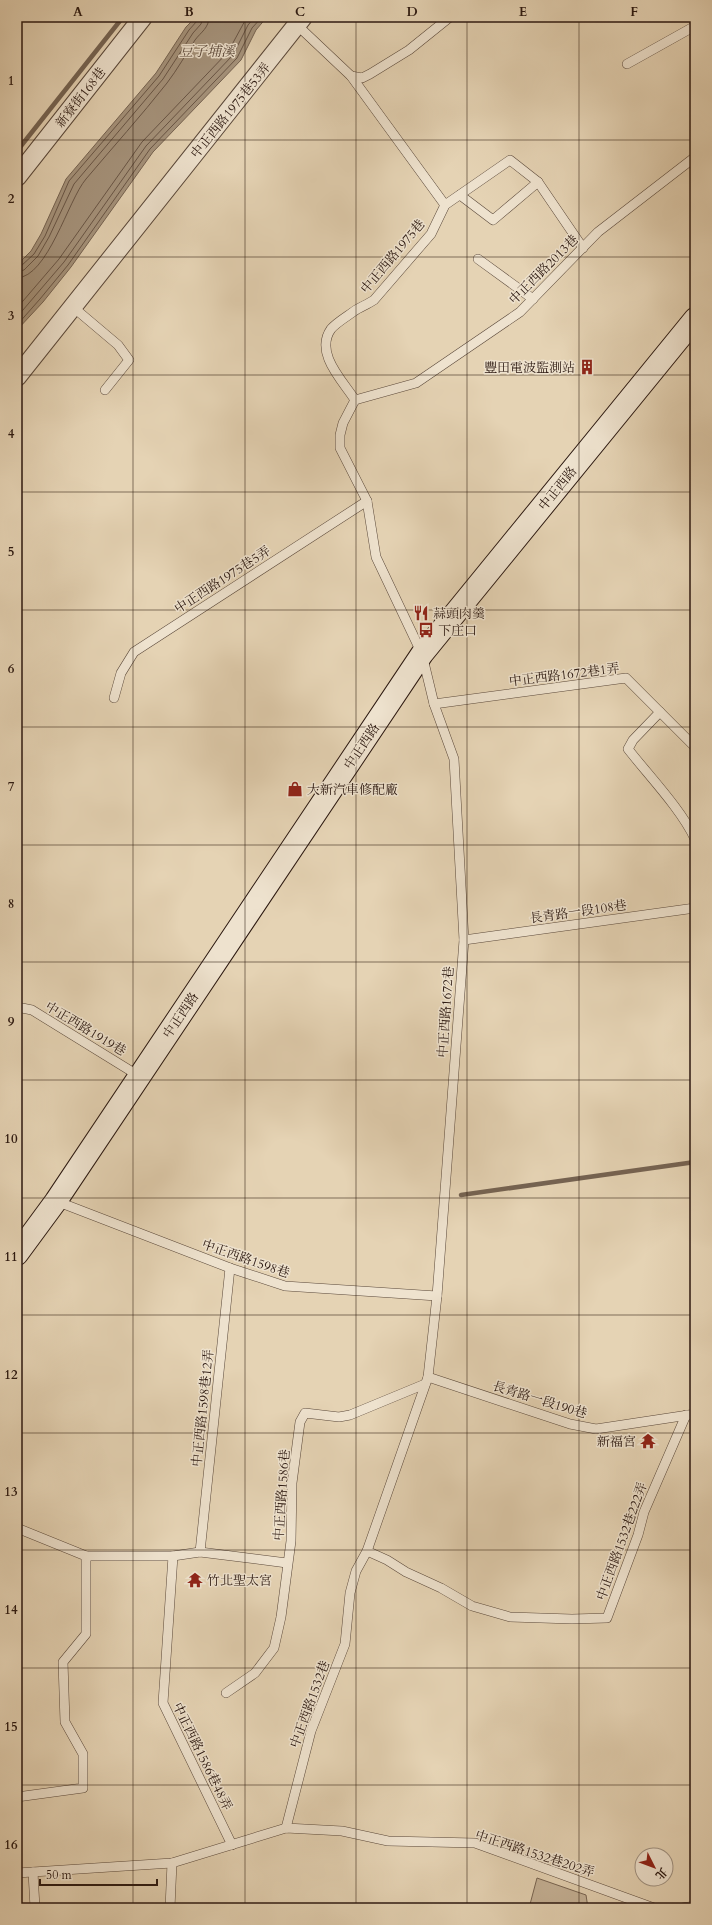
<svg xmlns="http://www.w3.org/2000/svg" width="712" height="1925" viewBox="0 0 712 1925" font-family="Cardo,'Noto Serif TC',serif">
<rect width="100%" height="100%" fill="#e5d3b4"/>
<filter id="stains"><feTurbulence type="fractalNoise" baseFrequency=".005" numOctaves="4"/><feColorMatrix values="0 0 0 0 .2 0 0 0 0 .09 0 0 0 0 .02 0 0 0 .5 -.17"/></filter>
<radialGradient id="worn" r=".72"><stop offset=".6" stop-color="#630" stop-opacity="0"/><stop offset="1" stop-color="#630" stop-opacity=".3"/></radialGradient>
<path fill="#c6b398" stroke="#796654" d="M 537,1878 L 586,1895 L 588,1908 L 529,1908 Z"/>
<path fill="#a6947d" stroke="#756352" d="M 196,17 L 267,17 L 256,30 L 241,60 L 153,152 L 71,267 L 43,302 L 17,330 L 17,265 L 31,251 L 41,234 L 66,179 L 156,73 L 186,27 Z"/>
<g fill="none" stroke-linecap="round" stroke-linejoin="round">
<g stroke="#695647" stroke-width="1">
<path d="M 17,267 L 21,266 L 34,254 L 45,236 L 69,181 L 159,76 L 189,30 L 197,21 L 198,17"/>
<path d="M 17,272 L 24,270 L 38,256 L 49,237 L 74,184 L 163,79 L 193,33 L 201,24 L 203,17"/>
<path d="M 17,278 C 48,277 68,200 86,179 C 113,147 141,116 167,83 C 177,70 186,54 195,40 C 201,32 209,28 209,17"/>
<path d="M 17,308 L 59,259 L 142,142 L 228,52 L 247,17"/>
<path d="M 17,317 L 64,262 L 146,146 L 233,55 L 248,25 L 255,17"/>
<path d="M 17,325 L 40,299 L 68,265 L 150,149 L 237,58 L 252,28 L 262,17"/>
</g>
<g stroke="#756352" stroke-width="4.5">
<path d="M 17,151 L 123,17"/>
<path d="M 461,1195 L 695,1162"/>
</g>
<defs>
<g id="service">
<path d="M 297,25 L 351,76 L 445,205"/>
<path d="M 627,64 L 695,26"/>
<path d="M 351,76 L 362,78 L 370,74 L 409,50 L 450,17"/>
<path d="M 460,195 L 493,220 L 538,182 L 583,248"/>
<path d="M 478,259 L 533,299"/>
<path d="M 73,307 L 118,345 L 129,360 L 105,390"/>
<path d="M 355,400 L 416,383 L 520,312 L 598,232 L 695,157"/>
<path d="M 355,400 C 343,381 314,353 331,329 C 336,323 346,317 353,312 C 359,307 367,305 374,300 L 431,234 L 445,205 L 510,160 L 538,182"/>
<path d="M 114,698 L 121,673 L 134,652 L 367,501"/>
<path d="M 434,704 L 626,678 L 694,746"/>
<path d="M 660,712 L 633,740 L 628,749 C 649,776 681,809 695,839"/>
<path d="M 464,940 L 695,908"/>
<path d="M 17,1007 L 32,1010 L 139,1076"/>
<path d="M 56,1201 L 230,1268 L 285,1286 L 437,1296"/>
<path d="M 428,1377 L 570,1424 L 596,1429 L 695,1414"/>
<path d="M 17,1528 L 86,1556 L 173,1556 L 200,1552 L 287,1563"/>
<path d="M 367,1551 L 387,1560 L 406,1572 L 441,1588 L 472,1606 L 510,1617 L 572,1619 L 607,1618 L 638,1535 L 644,1512 L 686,1415"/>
<path d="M 200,1552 L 230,1268"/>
<path d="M 173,1556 L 163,1703 L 232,1845"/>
<path d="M 226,1693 L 255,1673 L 274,1648 L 281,1617 L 291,1541 L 292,1483 L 300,1422 L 305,1413 L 339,1417 L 350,1415 L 425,1384"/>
<path d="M 17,1797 L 83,1788 L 83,1754 L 65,1722 L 63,1662 L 86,1634 L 86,1556"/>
<path d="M 286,1828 L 311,1731 L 345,1644 L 350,1593 L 356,1571 L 367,1551 L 428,1377 L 437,1296 L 464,940 L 454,759 L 434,704 L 422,654 L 376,557 L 367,501 L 340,448 L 340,435 L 343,423 L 355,400"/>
<path d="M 33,1872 L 35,1908"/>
<path d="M 17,1873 L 172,1863 L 286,1828 L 342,1831 L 388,1841 L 475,1843 L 654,1908"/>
<path d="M 170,1908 L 172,1863"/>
<path d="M 682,1908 L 695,1906"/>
</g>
<g id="minor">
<path d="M 17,177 L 143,17"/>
<path d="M 17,377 L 303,17"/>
</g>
<path id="secondary" d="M 17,1254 L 56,1201 L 422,654 L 695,319"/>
</defs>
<use href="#service" stroke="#5a483a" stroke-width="10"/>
<use href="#minor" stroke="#5a483a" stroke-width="20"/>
<use href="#secondary" stroke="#2c1911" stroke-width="24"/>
<use href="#service" stroke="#eee2ce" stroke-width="9"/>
<use href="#minor" stroke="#eee2ce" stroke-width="18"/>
<use href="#secondary" stroke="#eee2ce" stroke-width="22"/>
</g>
<path fill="none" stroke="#2c1911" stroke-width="1" stroke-opacity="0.55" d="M 133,17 L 133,1908M 245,17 L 245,1908M 356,17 L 356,1908M 467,17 L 467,1908M 579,17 L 579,1908M 17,140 L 695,140M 17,257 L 695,257M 17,375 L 695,375M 17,492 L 695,492M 17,610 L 695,610M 17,727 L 695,727M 17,845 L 695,845M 17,962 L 695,962M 17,1080 L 695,1080M 17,1198 L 695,1198M 17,1315 L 695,1315M 17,1433 L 695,1433M 17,1550 L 695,1550M 17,1668 L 695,1668M 17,1785 L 695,1785"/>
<defs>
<symbol id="building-bare" viewBox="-9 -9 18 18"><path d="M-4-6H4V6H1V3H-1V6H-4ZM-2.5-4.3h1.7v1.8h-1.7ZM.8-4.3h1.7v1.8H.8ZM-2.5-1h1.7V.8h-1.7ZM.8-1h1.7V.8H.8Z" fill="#8f2418" stroke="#eee2ce" stroke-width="2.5" paint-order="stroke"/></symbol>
<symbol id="restaurant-bare" viewBox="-9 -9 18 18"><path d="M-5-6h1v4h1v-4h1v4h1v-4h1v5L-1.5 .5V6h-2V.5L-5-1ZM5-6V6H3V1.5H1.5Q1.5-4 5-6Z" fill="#8f2418" stroke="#eee2ce" stroke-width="2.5" paint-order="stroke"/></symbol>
<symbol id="bus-bare" viewBox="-9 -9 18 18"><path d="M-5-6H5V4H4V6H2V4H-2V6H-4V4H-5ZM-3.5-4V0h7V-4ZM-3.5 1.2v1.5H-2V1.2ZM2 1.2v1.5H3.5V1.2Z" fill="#8f2418" stroke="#eee2ce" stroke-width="2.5" paint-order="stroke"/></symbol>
<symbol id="shop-bare" viewBox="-9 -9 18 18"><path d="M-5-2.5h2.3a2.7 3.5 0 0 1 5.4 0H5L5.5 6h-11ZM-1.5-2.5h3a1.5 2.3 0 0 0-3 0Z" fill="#8f2418" stroke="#eee2ce" stroke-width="2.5" paint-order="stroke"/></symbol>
<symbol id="temple-bare" viewBox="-9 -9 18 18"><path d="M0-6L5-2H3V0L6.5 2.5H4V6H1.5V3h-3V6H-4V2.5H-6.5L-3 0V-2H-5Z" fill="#8f2418" stroke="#eee2ce" stroke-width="2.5" paint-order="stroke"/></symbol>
</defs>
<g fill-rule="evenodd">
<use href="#building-bare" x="576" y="356" width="22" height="22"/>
<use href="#restaurant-bare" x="410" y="602" width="22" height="22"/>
<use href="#bus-bare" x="415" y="619" width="22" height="22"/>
<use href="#shop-bare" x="284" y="778" width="22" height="22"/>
<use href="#temple-bare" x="637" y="1430" width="22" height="22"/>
<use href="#temple-bare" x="184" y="1569" width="22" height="22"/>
</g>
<g text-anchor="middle" stroke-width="3" stroke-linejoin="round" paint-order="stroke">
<g font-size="13" fill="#2c1911" stroke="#eee2ce">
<text transform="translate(80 97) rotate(-52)" y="5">新寮街168巷</text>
<text transform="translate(230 110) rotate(-51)" y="5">中正西路1975巷53弄</text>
<text transform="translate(392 256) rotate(-50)" y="5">中正西路1975巷</text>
<text transform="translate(543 269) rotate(-45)" y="5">中正西路2013巷</text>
<text transform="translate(557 488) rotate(-51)" y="5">中正西路</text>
<text transform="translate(222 579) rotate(-33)" y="5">中正西路1975巷5弄</text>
<text transform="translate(564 674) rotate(-7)" y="5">中正西路1672巷1弄</text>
<text transform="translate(361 746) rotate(-56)" y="5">中正西路</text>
<text transform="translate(578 911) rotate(-8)" y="5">長青路一段108巷</text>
<text transform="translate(445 1012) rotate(-86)" y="5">中正西路1672巷</text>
<text transform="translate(180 1015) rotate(-56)" y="5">中正西路</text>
<text transform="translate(86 1028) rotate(31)" y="5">中正西路1919巷</text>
<text transform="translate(246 1258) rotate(19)" y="5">中正西路1598巷</text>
<text transform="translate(540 1399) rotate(17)" y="5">長青路一段190巷</text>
<text transform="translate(202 1408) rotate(-84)" y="5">中正西路1598巷12弄</text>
<text transform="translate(281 1495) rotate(-86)" y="5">中正西路1586巷</text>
<text transform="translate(621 1541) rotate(-70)" y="5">中正西路1532巷222弄</text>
<text transform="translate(309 1704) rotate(-70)" y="5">中正西路1532巷</text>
<text transform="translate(203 1756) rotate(64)" y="5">中正西路1586巷48弄</text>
<text transform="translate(535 1853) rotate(18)" y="5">中正西路1532巷202弄</text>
</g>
<g font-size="13" fill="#2c1911" stroke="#eee2ce" text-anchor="start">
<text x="575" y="372" text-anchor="end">豐田電波監測站</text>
<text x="433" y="618">蒜頭肉羹</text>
<text x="438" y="635">下庄口</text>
<text x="307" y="794">大新汽車修配廠</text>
<text x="636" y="1446" text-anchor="end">新福宮</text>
<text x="207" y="1585">竹北聖太宮</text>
</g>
<g font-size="14" font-style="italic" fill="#5d4a3c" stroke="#eee2ce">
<text x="207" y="56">豆子埔溪</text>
</g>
</g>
<rect width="712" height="1925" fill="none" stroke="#e5d3b4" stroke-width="44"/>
<g transform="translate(654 1867) rotate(132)"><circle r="19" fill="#eee2ce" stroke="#a09282"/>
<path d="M0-3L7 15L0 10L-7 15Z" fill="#8f2418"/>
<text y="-6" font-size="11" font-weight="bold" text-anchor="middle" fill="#2c1911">北</text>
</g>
<path d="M40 1879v6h117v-6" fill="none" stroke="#2c1911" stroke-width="2"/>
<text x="46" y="1879" font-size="12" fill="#2c1911" stroke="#eee2ce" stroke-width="3" paint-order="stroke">50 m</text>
<rect x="22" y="22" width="668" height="1881" fill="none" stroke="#2c1911" stroke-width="1.5"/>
<g font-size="13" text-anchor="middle" font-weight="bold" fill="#2c1911">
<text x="78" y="16">A</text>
<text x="189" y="16">B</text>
<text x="300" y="16">C</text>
<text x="412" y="16">D</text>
<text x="523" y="16">E</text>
<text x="634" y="16">F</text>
<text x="11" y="85">1</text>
<text x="11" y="203">2</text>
<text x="11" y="320">3</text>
<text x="11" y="438">4</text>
<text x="11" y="556">5</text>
<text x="11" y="673">6</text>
<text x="11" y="791">7</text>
<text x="11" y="908">8</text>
<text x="11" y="1026">9</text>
<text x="11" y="1143">10</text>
<text x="11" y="1261">11</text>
<text x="11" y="1379">12</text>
<text x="11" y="1496">13</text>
<text x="11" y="1614">14</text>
<text x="11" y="1731">15</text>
<text x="11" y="1849">16</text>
</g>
<rect width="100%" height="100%" filter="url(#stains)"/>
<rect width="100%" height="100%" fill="url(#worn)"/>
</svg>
